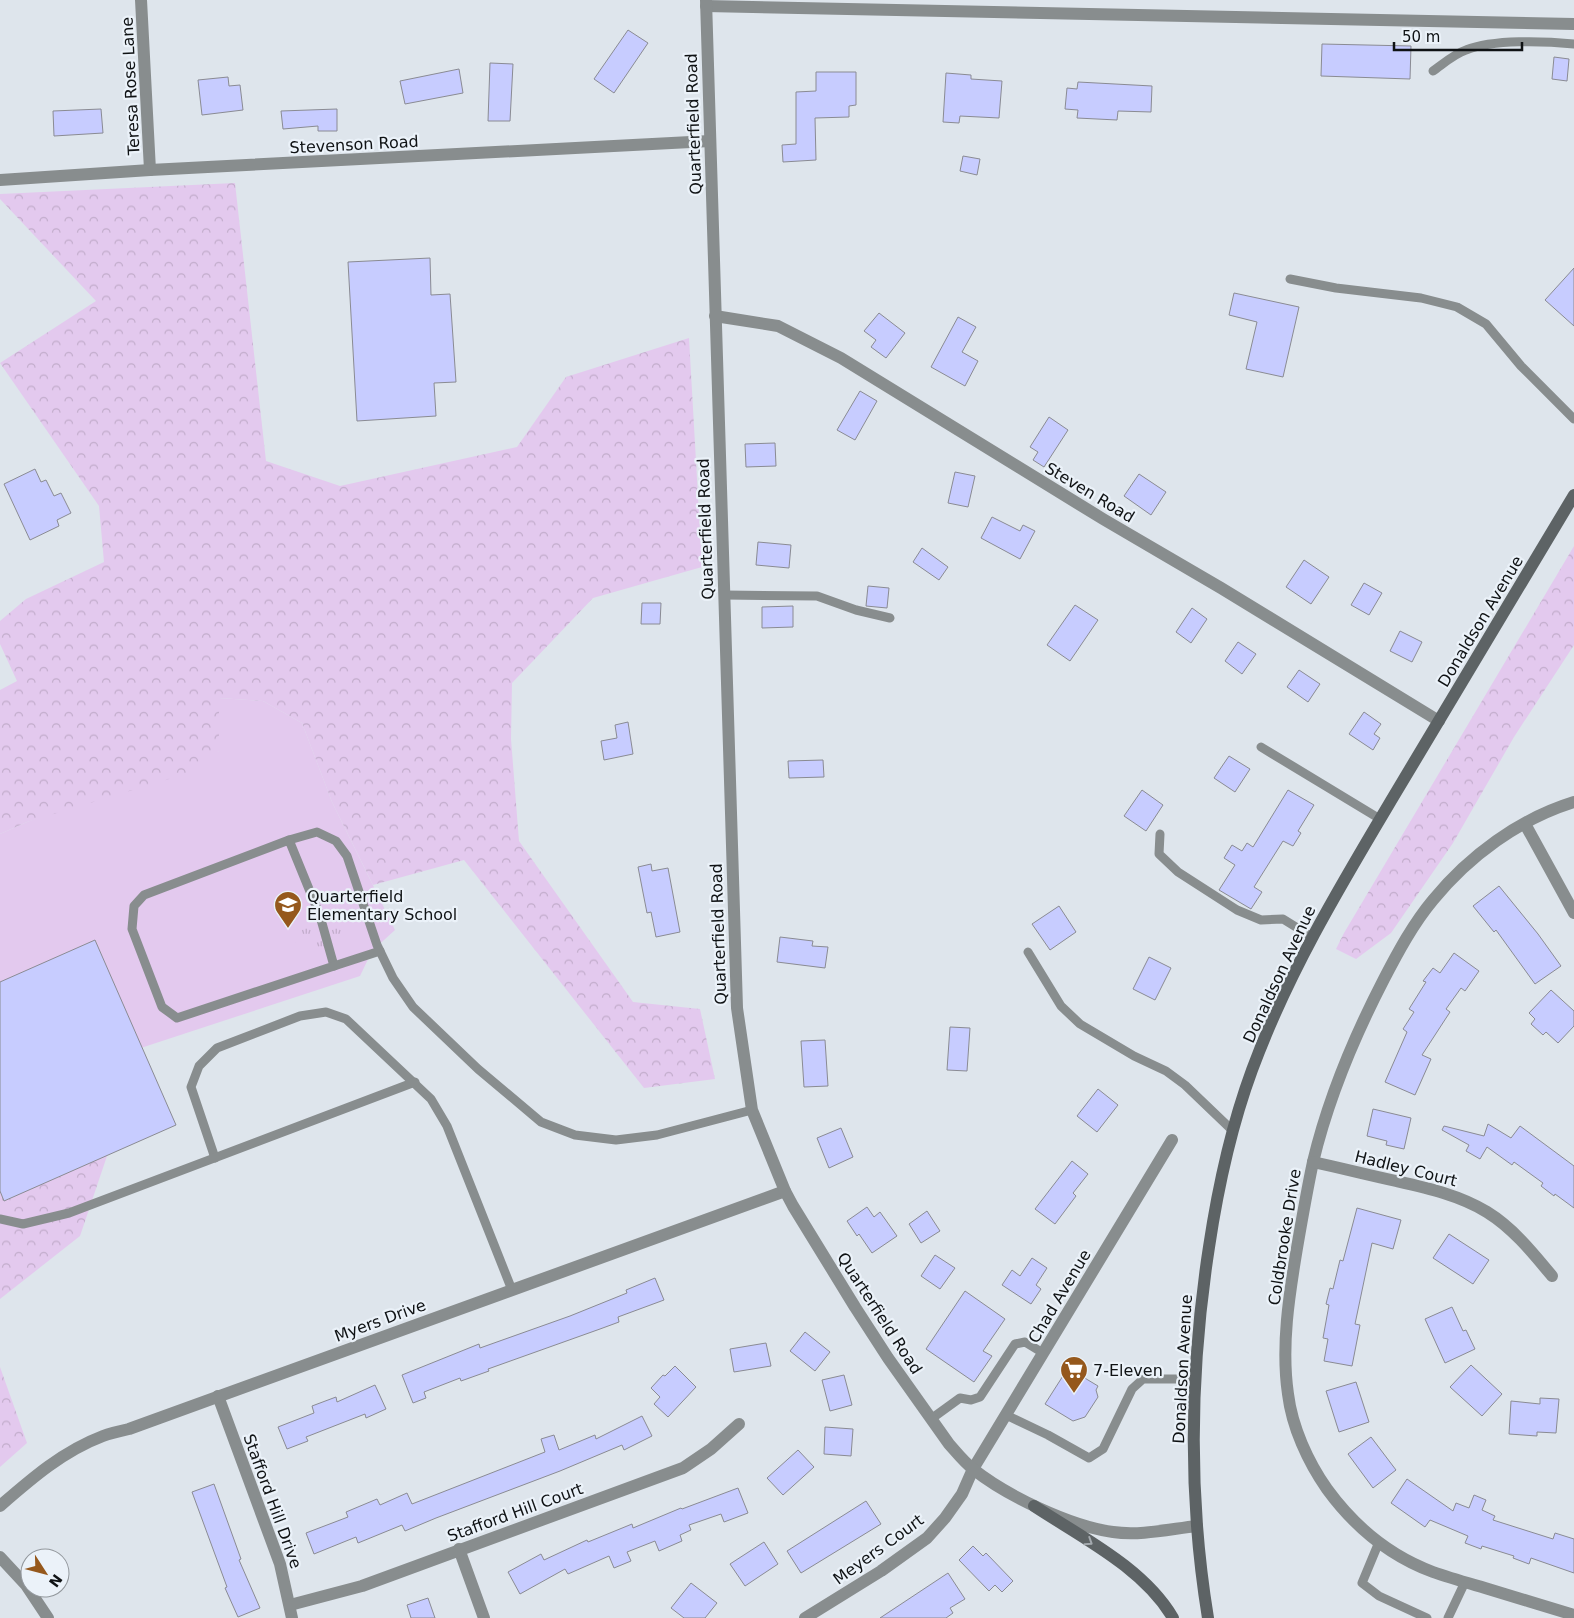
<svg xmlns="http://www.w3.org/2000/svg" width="1574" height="1618" viewBox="0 0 1574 1618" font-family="'DejaVu Sans',sans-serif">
<defs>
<pattern id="forest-crowns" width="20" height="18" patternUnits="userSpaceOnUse" patternTransform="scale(1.25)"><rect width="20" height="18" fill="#e3c9ee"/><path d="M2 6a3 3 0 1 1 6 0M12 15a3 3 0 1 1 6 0" fill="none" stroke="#c2accb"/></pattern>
<pattern id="park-tufts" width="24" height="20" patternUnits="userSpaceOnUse" patternTransform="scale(1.25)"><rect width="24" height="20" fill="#e3c9ee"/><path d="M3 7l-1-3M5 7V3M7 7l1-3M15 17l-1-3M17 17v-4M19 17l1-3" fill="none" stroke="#c2accb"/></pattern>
</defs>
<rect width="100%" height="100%" fill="#dee5ec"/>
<path fill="#e3c9ee" d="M 219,698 L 263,701 L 302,723 L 332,802 L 395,930 L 372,951 L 360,976 L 89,1065 L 0,1044 L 0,834 L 27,822 L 219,751 Z"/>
<g fill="url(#forest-crowns)">
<path d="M 235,183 L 266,461 L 340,486 L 517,447 L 566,377 L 689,338 L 702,567 L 593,598 L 512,683 L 511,739 L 519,841 L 633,1002 L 700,1009 L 715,1079 L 644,1088 L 464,860 L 373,885 L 332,802 L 302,723 L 263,701 L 219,698 L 219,751 L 189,773 L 27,822 L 0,834 L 0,690 L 17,681 L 0,644 L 0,621 L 26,599 L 104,562 L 99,506 L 0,363 L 96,301 L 0,199 L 0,194 Z"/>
<path d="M 1574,546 L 1574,645 L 1514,737 L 1453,843 L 1391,933 L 1356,959 L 1336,949 L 1344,933 Z"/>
<path d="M 0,1044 L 89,1065 L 107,1156 L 80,1236 L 0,1299 Z"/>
<path d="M 0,1367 L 27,1443 L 0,1467 Z"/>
</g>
<path fill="url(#park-tufts)" d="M 312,913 L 329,913 L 339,919 L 344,942 L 338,949 L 311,950 L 296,943 L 293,932 L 300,920 Z"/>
<g fill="#c7ccff" stroke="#8a8b93">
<path d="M 628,30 L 648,43 L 614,93 L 594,79 Z"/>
<path d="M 1322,44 L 1411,46 L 1410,79 L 1321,76 Z"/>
<path d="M 1554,57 L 1569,59 L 1567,81 L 1552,79 Z"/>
<path d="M 490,63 L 513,64 L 510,121 L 488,121 Z"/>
<path d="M 459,69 L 463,93 L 405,104 L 400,81 Z"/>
<path d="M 816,72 L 856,72 L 856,105 L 849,106 L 849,117 L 815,118 L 816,160 L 783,162 L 782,145 L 796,144 L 796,92 L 816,91 Z"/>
<path d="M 946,73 L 971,75 L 971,79 L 1002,81 L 999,118 L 960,116 L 959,123 L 943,122 Z"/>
<path d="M 228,77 L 229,86 L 240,85 L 243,110 L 202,115 L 198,80 Z"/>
<path d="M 1078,82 L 1152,86 L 1151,112 L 1118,111 L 1117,120 L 1077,118 L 1078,110 L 1065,109 L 1067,88 L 1077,89 Z"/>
<path d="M 101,109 L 103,133 L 54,136 L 53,111 Z"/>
<path d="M 337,109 L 337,131 L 318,131 L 318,126 L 283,129 L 281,111 Z"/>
<path d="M 963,156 L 980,159 L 977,175 L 960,171 Z"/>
<path d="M 430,258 L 431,295 L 450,294 L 456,382 L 434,383 L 436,416 L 357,421 L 348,262 Z"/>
<path d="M 1574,268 L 1574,326 L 1545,300 Z"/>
<path d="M 1234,293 L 1299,307 L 1283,377 L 1246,369 L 1257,322 L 1229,315 Z"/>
<path d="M 879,313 L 905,333 L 886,358 L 871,347 L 876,340 L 864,331 Z"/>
<path d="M 958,317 L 976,327 L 962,352 L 978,361 L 965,386 L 931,367 Z"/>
<path d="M 860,391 L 877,401 L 855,440 L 837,430 Z"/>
<path d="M 1049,417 L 1068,430 L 1044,467 L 1033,460 L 1038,452 L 1030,447 Z"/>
<path d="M 775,443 L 776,466 L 746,467 L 745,444 Z"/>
<path d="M 35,469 L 41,482 L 46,480 L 54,496 L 61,493 L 71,513 L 57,520 L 59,526 L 30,540 L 4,484 Z"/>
<path d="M 955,472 L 975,476 L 968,507 L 948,503 Z"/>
<path d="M 1139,474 L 1166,492 L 1151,515 L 1124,496 Z"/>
<path d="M 992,517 L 1020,531 L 1023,525 L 1035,531 L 1020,559 L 981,538 Z"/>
<path d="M 758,542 L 791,545 L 789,568 L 756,565 Z"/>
<path d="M 922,548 L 948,567 L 939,580 L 913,562 Z"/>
<path d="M 1304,560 L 1329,577 L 1311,604 L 1286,587 Z"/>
<path d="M 1364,583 L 1382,593 L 1369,615 L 1351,605 Z"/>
<path d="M 868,586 L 889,588 L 887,608 L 866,606 Z"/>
<path d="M 642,603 L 661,603 L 660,624 L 641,624 Z"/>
<path d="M 1075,605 L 1098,620 L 1070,661 L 1047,645 Z"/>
<path d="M 793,606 L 793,627 L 762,628 L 762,607 Z"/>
<path d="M 1192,608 L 1207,619 L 1191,643 L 1176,632 Z"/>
<path d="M 1400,631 L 1422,642 L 1412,662 L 1390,651 Z"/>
<path d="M 1238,642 L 1256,654 L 1242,674 L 1225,661 Z"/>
<path d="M 1299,670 L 1320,684 L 1308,702 L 1287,687 Z"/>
<path d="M 1364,712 L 1381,724 L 1374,734 L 1380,738 L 1373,750 L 1349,734 Z"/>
<path d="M 628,722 L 633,754 L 604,760 L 601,741 L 617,738 L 615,725 Z"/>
<path d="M 1229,756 L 1250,769 L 1235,792 L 1214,778 Z"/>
<path d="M 823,760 L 824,777 L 789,778 L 788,761 Z"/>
<path d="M 1142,790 L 1163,805 L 1146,831 L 1124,816 Z"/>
<path d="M 1288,790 L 1314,805 L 1298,831 L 1301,833 L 1293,846 L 1283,841 L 1254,887 L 1262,892 L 1251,909 L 1219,890 L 1235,865 L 1224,858 L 1232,845 L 1242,851 L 1247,843 L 1253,847 Z"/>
<path d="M 651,864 L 652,871 L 668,868 L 680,932 L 656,937 L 651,912 L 647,913 L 638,867 Z"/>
<path d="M 1499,886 L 1538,934 L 1561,966 L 1535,984 L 1496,930 L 1494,932 L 1473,906 Z"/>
<path d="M 1059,906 L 1076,932 L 1050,950 L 1032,924 Z"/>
<path d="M 780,937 L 813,941 L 812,946 L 828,947 L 825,968 L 777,962 Z"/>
<path d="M 95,940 L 176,1125 L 4,1201 L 0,1191 L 0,982 Z"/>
<path d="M 1454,953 L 1479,971 L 1465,991 L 1461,988 L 1446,1009 L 1450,1012 L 1422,1055 L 1431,1059 L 1415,1095 L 1385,1082 L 1407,1032 L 1403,1029 L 1414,1012 L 1409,1009 L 1426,982 L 1423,981 L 1433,968 L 1440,973 Z"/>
<path d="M 1149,957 L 1171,968 L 1155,1000 L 1133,989 Z"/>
<path d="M 1551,990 L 1574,1011 L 1574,1026 L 1558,1043 L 1546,1032 L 1543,1035 L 1531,1024 L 1535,1019 L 1529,1013 Z"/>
<path d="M 950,1027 L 970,1028 L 967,1071 L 947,1070 Z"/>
<path d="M 825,1040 L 828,1086 L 804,1087 L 801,1041 Z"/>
<path d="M 1098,1089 L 1118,1105 L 1097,1132 L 1077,1116 Z"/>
<path d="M 1373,1109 L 1411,1118 L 1404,1149 L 1386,1145 L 1387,1141 L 1367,1136 Z"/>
<path d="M 1488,1124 L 1511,1138 L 1520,1126 L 1574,1166 L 1574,1208 L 1555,1194 L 1554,1196 L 1541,1186 L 1543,1183 L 1514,1162 L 1512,1165 L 1487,1147 L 1480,1159 L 1466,1151 L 1469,1145 L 1442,1130 L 1444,1126 L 1484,1136 Z"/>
<path d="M 841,1128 L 853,1157 L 829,1168 L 817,1138 Z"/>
<path d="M 1072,1161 L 1088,1174 L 1073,1193 L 1076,1196 L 1055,1224 L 1035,1209 Z"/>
<path d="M 867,1207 L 874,1217 L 880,1212 L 897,1236 L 872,1253 L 859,1234 L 857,1236 L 847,1221 Z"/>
<path d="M 1357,1208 L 1401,1220 L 1393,1249 L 1372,1243 L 1355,1324 L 1360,1325 L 1352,1366 L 1324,1361 L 1328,1339 L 1323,1338 L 1329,1305 L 1326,1304 L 1330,1288 L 1333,1289 L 1340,1260 L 1343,1261 Z"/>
<path d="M 927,1211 L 940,1231 L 921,1243 L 909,1224 Z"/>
<path d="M 1449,1234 L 1489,1260 L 1473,1284 L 1433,1258 Z"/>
<path d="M 935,1255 L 955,1268 L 940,1289 L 921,1276 Z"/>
<path d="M 1032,1258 L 1047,1268 L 1036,1285 L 1041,1289 L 1031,1304 L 1002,1285 L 1012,1270 L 1020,1276 Z"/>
<path d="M 655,1278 L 664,1300 L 618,1317 L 619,1322 L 600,1329 L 488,1369 L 489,1371 L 461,1381 L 460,1378 L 424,1392 L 426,1398 L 413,1403 L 402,1375 L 479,1344 L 480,1348 L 570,1316 L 627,1293 L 626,1290 Z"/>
<path d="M 965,1291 L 1005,1319 L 983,1351 L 992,1356 L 974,1382 L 926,1349 Z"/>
<path d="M 1452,1307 L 1463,1331 L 1466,1330 L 1475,1349 L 1445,1363 L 1425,1319 Z"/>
<path d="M 805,1332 L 830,1352 L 815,1371 L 790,1351 Z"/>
<path d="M 766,1343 L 771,1366 L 734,1372 L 730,1349 Z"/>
<path d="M 1471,1365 L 1502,1394 L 1482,1416 L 1450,1387 Z"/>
<path d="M 675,1366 L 696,1387 L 668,1417 L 654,1404 L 660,1397 L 651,1388 L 663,1375 L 665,1376 Z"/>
<path d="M 1068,1368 L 1098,1386 L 1096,1390 L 1098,1397 L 1085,1417 L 1073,1421 L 1045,1404 Z"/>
<path d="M 844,1375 L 852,1405 L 830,1411 L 822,1380 Z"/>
<path d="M 1356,1382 L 1369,1422 L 1339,1432 L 1326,1391 Z"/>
<path d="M 375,1385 L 386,1409 L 366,1418 L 365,1414 L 306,1437 L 308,1441 L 287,1449 L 278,1427 L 314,1413 L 312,1406 L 336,1397 L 337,1402 Z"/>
<path d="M 1540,1398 L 1559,1399 L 1556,1433 L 1537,1432 L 1537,1436 L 1509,1434 L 1511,1401 L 1540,1404 Z"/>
<path d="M 642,1416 L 652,1436 L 624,1450 L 622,1445 L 560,1471 L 436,1518 L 405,1531 L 402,1525 L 358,1543 L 356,1537 L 314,1554 L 306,1533 L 348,1517 L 346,1512 L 377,1499 L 380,1505 L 407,1493 L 412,1504 L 545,1452 L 541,1439 L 554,1435 L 559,1450 L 595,1435 L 596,1439 Z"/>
<path d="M 825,1427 L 853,1429 L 851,1456 L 824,1454 Z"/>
<path d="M 1371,1437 L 1396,1470 L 1373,1488 L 1348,1454 Z"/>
<path d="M 798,1450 L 814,1467 L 783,1495 L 767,1478 Z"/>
<path d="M 1407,1479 L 1453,1511 L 1456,1503 L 1469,1508 L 1474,1495 L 1486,1500 L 1482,1510 L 1495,1516 L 1493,1520 L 1553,1539 L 1555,1533 L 1574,1539 L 1574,1573 L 1531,1558 L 1529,1564 L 1513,1558 L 1514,1556 L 1482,1546 L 1481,1549 L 1465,1543 L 1468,1536 L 1430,1520 L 1425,1527 L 1391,1503 Z"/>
<path d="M 214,1484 L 241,1559 L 239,1560 L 260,1608 L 238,1617 L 225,1588 L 227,1587 L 192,1492 Z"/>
<path d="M 738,1488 L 748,1513 L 724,1522 L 721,1514 L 689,1525 L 691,1530 L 680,1535 L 682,1541 L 659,1551 L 655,1541 L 627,1552 L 631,1561 L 614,1568 L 609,1556 L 568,1574 L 565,1569 L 520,1594 L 508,1572 L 541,1554 L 544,1560 L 587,1540 L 588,1542 L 632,1524 L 633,1528 L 681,1508 L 682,1509 Z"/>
<path d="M 866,1501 L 881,1524 L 801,1573 L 787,1551 Z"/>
<path d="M 764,1542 L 778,1564 L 745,1586 L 730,1564 Z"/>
<path d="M 973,1546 L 983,1556 L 986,1553 L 1013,1581 L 1002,1592 L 995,1585 L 989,1591 L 959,1560 Z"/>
<path d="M 948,1573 L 965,1599 L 950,1608 L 953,1613 L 946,1618 L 880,1618 Z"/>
<path d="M 691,1583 L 717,1603 L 705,1618 L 684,1618 L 671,1608 Z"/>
<path d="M 428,1598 L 435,1618 L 411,1618 L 407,1605 Z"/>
</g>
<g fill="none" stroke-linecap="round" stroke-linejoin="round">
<g stroke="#888d8e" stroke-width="9">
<path d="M 1433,71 C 1443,64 1454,54 1466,50 C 1493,39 1545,41 1574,44"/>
<path d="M 1290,279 L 1336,288 L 1421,298 L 1457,307 L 1486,324 L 1521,366 L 1574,419"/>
<path d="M 724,595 L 817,596 L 856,610 L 890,618"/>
<path d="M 1261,747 L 1380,819"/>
<path d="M 1160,834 L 1159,854 L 1178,872 L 1237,910 L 1261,920 L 1283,919 L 1312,937"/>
<path d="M 289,840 L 317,832 L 336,841 L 347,856 L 377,945 L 393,978 L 413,1007 L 478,1069 L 541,1122 L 575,1135 L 616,1140 L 657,1135 L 752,1110"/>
<path d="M 289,840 L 320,916 L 334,966 L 177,1018 L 162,1007 L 132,929 L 134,906 L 144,895 Z"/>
<path d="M 1028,952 L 1061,1006 L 1080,1024 L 1134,1056 L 1166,1071 L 1185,1085 L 1232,1130"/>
<path d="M 334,966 L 380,951"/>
<path d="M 215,1158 L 191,1087 L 199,1066 L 217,1048 L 300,1016 L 326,1012 L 346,1019 L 431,1099 L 447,1126 L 512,1290"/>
<path d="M 0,1219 L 23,1224 L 69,1213 L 415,1082"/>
<path d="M 1006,1415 L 1048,1435 L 1089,1458 L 1103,1449 L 1132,1389 L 1143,1379 L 1195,1379"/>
<path d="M 931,1419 L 960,1398 L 971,1400 L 980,1397 L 1015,1344 L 1025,1342 L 1043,1353"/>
<path d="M 1379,1542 L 1362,1583 L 1379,1596 L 1427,1618"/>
<path d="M 1448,1618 L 1465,1582"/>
</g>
<g stroke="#888d8e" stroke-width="12">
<path d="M 141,0 L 150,170"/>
<path d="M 706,6 L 1574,24"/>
<path d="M 715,316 L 778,326 L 841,358 L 1103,519 L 1221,588 L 1439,721"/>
<path d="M 1574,802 C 1519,819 1469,856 1433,900 C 1413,924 1398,952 1384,979 C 1354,1037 1328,1099 1313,1162 C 1307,1190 1302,1219 1297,1248 C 1289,1296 1281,1346 1288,1394 C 1292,1427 1308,1462 1327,1489 C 1354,1526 1390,1556 1433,1572 C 1450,1578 1468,1583 1485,1588 C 1515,1597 1544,1606 1574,1615"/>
<path d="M 1525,824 L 1574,913"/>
<path d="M 1313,1162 C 1341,1168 1368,1175 1396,1181 C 1427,1188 1459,1195 1487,1212 C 1513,1228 1533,1253 1552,1276"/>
<path d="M 218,1396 L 280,1564 L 292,1618"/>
<path d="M 0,1506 C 31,1479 63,1451 103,1436 C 111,1433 120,1431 129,1429 L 785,1191"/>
<path d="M 459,1549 L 484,1618"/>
<path d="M 0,1557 L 26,1585 L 48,1618"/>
<path d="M 290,1605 L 362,1586 L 683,1468 L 711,1449 L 739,1424"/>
<path d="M 805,1618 L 881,1571 L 927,1538 L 945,1518 L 962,1494 L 973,1469 L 1172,1140"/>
</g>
<g stroke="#888d8e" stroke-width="12">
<path d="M 706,0 L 737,1008 L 752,1110 L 785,1191 L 793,1206 L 855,1307 L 888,1358 L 949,1444 C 957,1453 964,1462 973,1469 C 1007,1496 1070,1526 1113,1532 C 1140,1536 1170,1529 1197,1526"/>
<path d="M 0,180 L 150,170 L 710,141"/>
</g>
<g stroke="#5d6365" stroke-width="12">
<path d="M 1034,1506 C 1081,1537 1144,1568 1173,1618"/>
<path d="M 1208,1618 C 1188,1496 1190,1370 1209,1247 C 1218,1187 1231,1127 1252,1070 C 1288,972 1342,883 1395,794 C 1455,694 1514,595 1574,495"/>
</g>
</g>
<defs><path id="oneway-chevron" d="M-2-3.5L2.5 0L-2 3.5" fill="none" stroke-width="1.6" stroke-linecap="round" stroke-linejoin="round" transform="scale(1.25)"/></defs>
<use stroke="#a4aaaf" href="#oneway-chevron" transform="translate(1089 1542) rotate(33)"/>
<defs>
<symbol id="school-pin" viewBox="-11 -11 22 30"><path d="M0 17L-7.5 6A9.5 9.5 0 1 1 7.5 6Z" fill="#95581c" stroke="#ebf2f9"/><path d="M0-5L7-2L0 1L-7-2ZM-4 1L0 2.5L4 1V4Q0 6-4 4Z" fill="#fff"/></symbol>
<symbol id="supermarket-pin" viewBox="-11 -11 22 30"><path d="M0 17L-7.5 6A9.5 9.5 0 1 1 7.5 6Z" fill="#95581c" stroke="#ebf2f9"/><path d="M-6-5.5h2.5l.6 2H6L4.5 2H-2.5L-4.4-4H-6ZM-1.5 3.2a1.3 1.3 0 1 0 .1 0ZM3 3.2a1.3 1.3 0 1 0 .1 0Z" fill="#fff"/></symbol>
</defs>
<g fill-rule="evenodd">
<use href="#school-pin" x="272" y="889" width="32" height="43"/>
<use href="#supermarket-pin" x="1058" y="1354" width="32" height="43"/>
</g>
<g text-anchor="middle" stroke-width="4.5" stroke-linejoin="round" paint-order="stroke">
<g font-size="16" fill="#0f1214" stroke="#ebf2f9">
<text transform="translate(130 86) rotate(-93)" y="6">Teresa Rose Lane</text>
<text transform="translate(693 124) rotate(-92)" y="6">Quarterfield Road</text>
<text transform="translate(354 144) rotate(-3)" y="6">Stevenson Road</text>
<text transform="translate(1090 492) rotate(31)" y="6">Steven Road</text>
<text transform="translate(705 529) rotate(-92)" y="6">Quarterfield Road</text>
<text transform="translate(1480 621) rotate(-59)" y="6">Donaldson Avenue</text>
<text transform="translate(718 934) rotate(-92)" y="6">Quarterfield Road</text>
<text transform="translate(1279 974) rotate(-65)" y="6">Donaldson Avenue</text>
<text transform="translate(1406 1168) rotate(14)" y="6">Hadley Court</text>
<text transform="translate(1284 1237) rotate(-81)" y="6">Coldbrooke Drive</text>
<text transform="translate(1059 1296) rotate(-59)" y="6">Chad Avenue</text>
<text transform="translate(880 1313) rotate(57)" y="6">Quarterfield Road</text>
<text transform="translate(380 1320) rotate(-20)" y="6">Myers Drive</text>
<text transform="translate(1182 1369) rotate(-87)" y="6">Donaldson Avenue</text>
<text transform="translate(273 1501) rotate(70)" y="6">Stafford Hill Drive</text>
<text transform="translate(515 1512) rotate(-20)" y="6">Stafford Hill Court</text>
<text transform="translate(878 1549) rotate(-36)" y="6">Meyers Court</text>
</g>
<g font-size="16" fill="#0f1214" stroke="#ebf2f9" text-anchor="start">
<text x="307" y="902">Quarterfield<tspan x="307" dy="18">Elementary School</tspan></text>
<text x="1093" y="1376">7-Eleven</text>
</g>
</g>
<g transform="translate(45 1573) rotate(126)"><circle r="24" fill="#ebf2f9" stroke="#93989d"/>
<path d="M0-4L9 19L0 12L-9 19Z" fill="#95581c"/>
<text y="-8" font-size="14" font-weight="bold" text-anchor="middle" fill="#0f1214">N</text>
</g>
<path d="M1394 42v8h128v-8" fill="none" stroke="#0f1214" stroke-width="2.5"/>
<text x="1402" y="42" font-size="15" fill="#0f1214" stroke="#ebf2f9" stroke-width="4" paint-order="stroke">50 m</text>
</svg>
